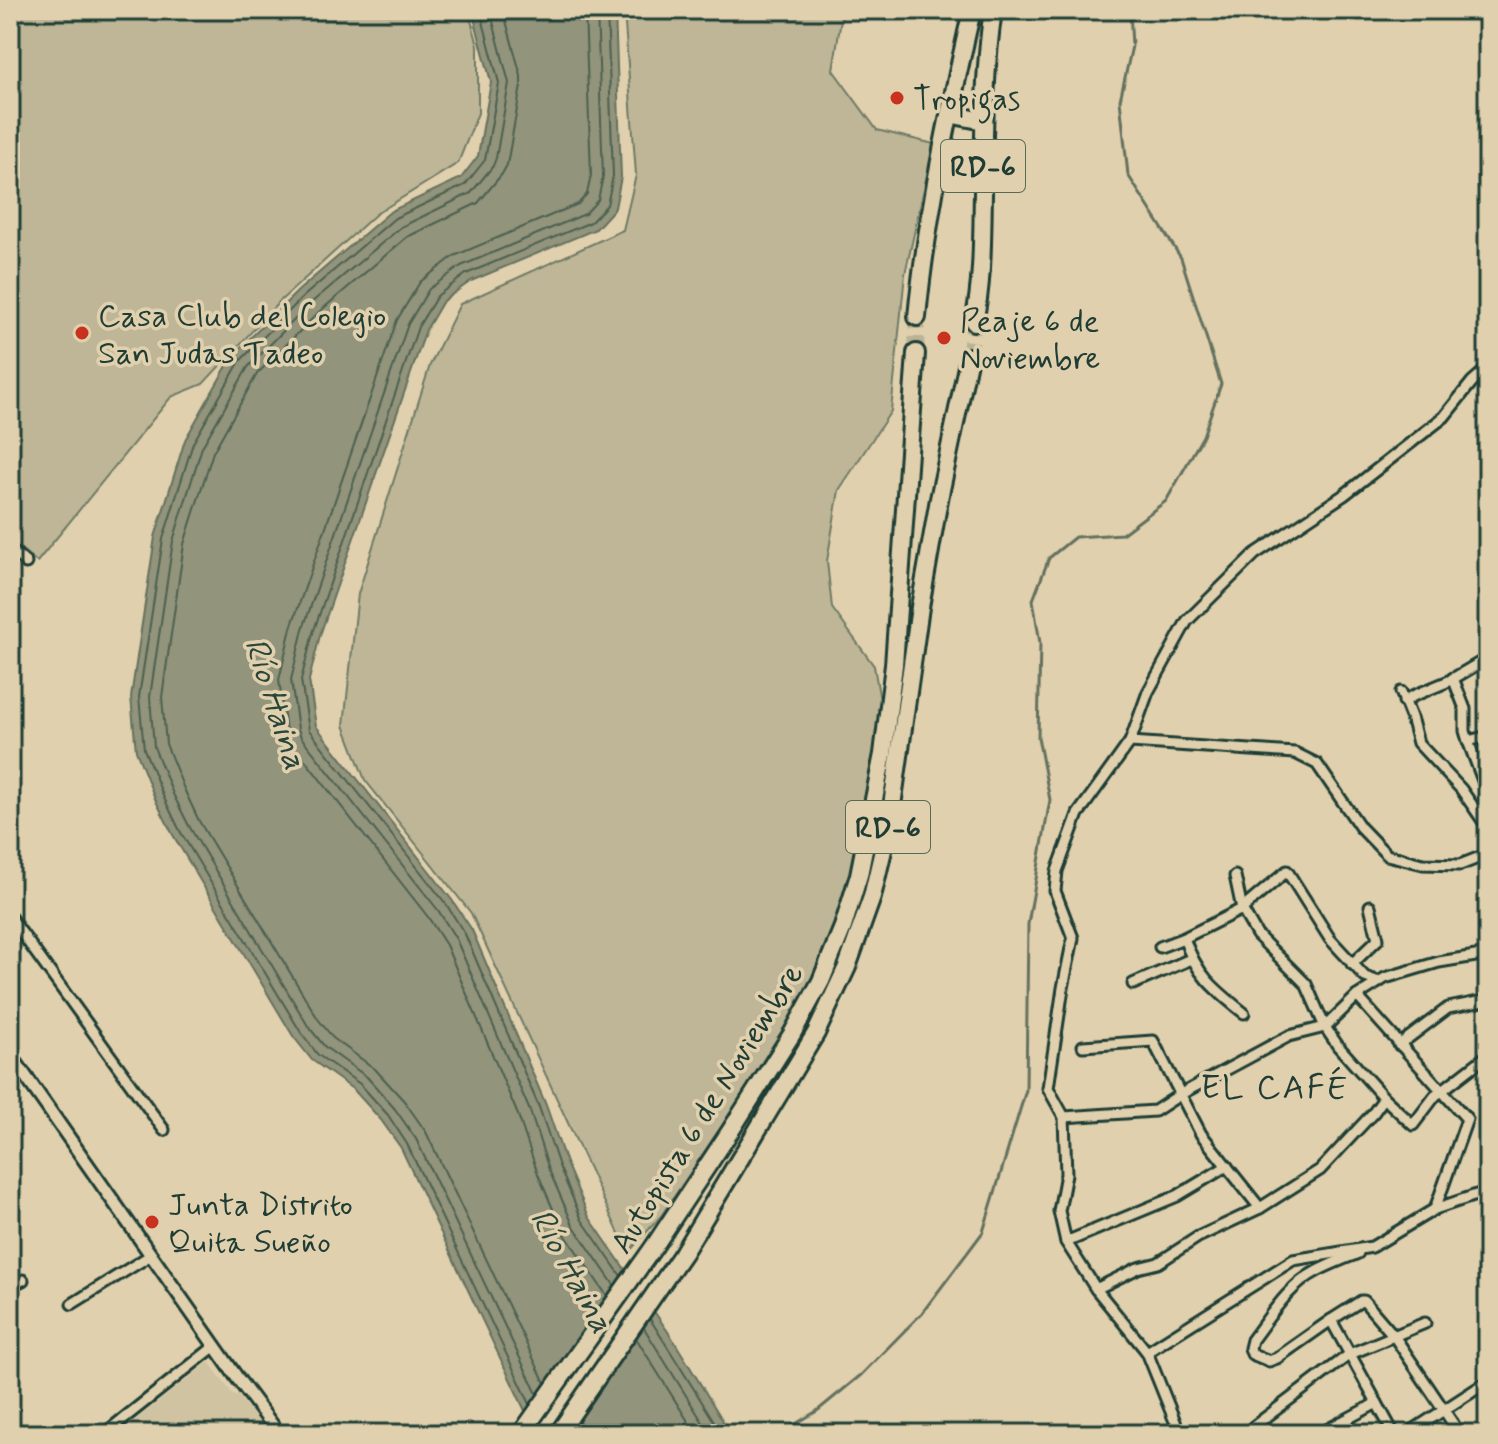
<svg xmlns="http://www.w3.org/2000/svg" width="1498" height="1444" viewBox="0 0 1498 1444" font-family="Mynerve,sans-serif">
<rect width="100%" height="100%" fill="#e1d0ad"/>
<filter id="ink" filterUnits="userSpaceOnUse"><feTurbulence type="fractalNoise" baseFrequency=".0125" numOctaves="2"/><feDisplacementMap in="SourceGraphic" scale="16" xChannelSelector="R" yChannelSelector="G"/><feConvolveMatrix kernelMatrix="1 2 1 2 8 2 1 2 1" color-interpolation-filters="sRGB"/></filter>
<g filter="url(#ink)">
<path fill="#d0c3a2" d="M 209,1362 L 234,1396 L 238,1394 L 268,1434 L 117,1434 Z"/>
<g fill="#beb697" stroke="#6e7a66" stroke-width="2">
<path d="M 10,10 L 468,10 L 478,45 L 478,113 L 458,163 L 376,214 L 279,302 L 203,384 L 171,397 L 37,562 L 10,540 Z"/>
<path d="M 624,10 L 821,10 L 842,13 L 833,70 L 877,130 L 934,144 L 905,274 L 891,411 L 839,490 L 827,561 L 832,608 L 874,666 L 882,712 L 864,826 L 837,924 L 789,1027 L 661,1216 L 628,1253 L 471,913 L 365,780 L 344,725 L 358,594 L 430,365 L 460,304 L 623,230 L 636,175 Z"/>
</g>
<path fill="#92947b" stroke="#64715f" stroke-width="2" d="M 472,10 L 615,10 L 621,177 L 615,208 L 596,229 L 471,281 L 443,301 L 426,330 L 320,635 L 309,680 L 316,726 L 452,900 L 472,930 L 546,1105 L 566,1163 L 589,1217 L 671,1336 L 731,1434 L 536,1434 L 401,1148 L 381,1120 L 354,1090 L 312,1060 L 293,1036 L 173,835 L 156,801 L 136,751 L 131,697 L 155,537 L 185,440 L 233,355 L 299,290 L 391,211 L 461,178 L 478,156 L 491,82 Z"/>
<path fill="#e1d0ad" d="M 630,1268 L 656,1307 L 565,1434 L 531,1434 L 523,1416 Z"/>
<g fill="none" stroke-linecap="round" stroke-linejoin="round">
<g stroke="#4d6050" stroke-width="2">
<path d="M 480,10 L 499,83 L 485,160 L 465,185 L 395,218 L 304,296 L 240,361 L 193,443 L 163,539 L 139,697 L 144,749 L 164,798 L 180,831 L 300,1031 L 318,1055 L 360,1084 L 388,1115 L 407,1144 L 530,1404"/>
<path d="M 490,10 L 509,83 L 496,158 L 493,166 L 471,193 L 401,227 L 311,303 L 248,367 L 202,447 L 173,541 L 150,697 L 154,747 L 173,794 L 189,826 L 308,1026 L 325,1047 L 367,1077 L 395,1109 L 416,1139 L 537,1394"/>
<path d="M 503,10 L 521,76 L 521,86 L 507,165 L 502,174 L 478,203 L 407,237 L 319,312 L 257,374 L 213,452 L 184,544 L 162,697 L 166,744 L 184,789 L 199,821 L 318,1019 L 333,1038 L 375,1069 L 405,1102 L 426,1132 L 545,1383"/>
<path d="M 585,10 L 591,175 L 587,194 L 578,204 L 454,256 L 420,282 L 397,320 L 291,628 L 279,680 L 286,731 L 290,741 L 428,917 L 446,945 L 518,1115 L 538,1174 L 562,1230 L 607,1296"/>
<path d="M 597,10 L 603,176 L 598,200 L 585,214 L 461,266 L 429,289 L 408,324 L 303,629 L 291,680 L 298,729 L 301,737 L 438,910 L 456,939 L 530,1111 L 549,1170 L 573,1225 L 614,1285"/>
<path d="M 607,10 L 613,176 L 607,205 L 591,222 L 466,274 L 437,296 L 418,327 L 313,633 L 301,680 L 309,730 L 446,904 L 465,934 L 539,1107 L 559,1166 L 582,1220 L 621,1276"/>
<path d="M 650,1319 L 722,1434"/>
<path d="M 644,1328 L 710,1434"/>
<path d="M 636,1338 L 696,1434"/>
</g>
<path stroke="#64715f" stroke-width="3" d="M 779,1434 L 817,1411 L 861,1375 L 922,1313 L 983,1232 L 1026,1090 L 1028,924 L 1050,800 L 1038,737 L 1040,643 L 1033,600 L 1049,558 L 1075,537 L 1122,534 L 1166,501 L 1203,436 L 1221,384 L 1181,258 L 1128,175 L 1120,100 L 1132,46 L 1130,10"/>
<g stroke="#bab395" stroke-width="16" stroke-dasharray="16 8" stroke-linecap="butt">
<path d="M 916,353 L 917,317"/>
<path d="M 969,357 L 974,322"/>
</g>
<defs>
<g id="minor">
<path d="M 10,549 L 26,563"/>
<path d="M 1453,678 L 1465,709 L 1465,731 L 1468,741 L 1488,794"/>
<path d="M 1401,692 L 1411,717 L 1418,743 L 1461,789 L 1488,828"/>
<path d="M 1404,702 L 1413,696 L 1449,681 L 1488,658"/>
<path d="M 1468,741 L 1488,736"/>
<path d="M 1130,742 L 1295,753 L 1317,764 L 1360,827 L 1387,855 L 1423,864 L 1460,865 L 1488,854"/>
<path d="M 1235,876 L 1242,909 L 1257,935 L 1306,984 L 1325,1027 L 1338,1046 L 1384,1098 L 1413,1125 L 1435,1096 L 1488,1055"/>
<path d="M 10,917 L 164,1130"/>
<path d="M 1184,938 C 1197,976 1214,989 1244,1013"/>
<path d="M 1160,947 L 1184,938 L 1242,909 L 1287,871 L 1330,939 L 1365,977 L 1379,982"/>
<path d="M 1352,964 L 1378,939 L 1370,906"/>
<path d="M 1133,984 L 1191,959"/>
<path d="M 1399,1045 L 1448,1008 L 1488,1000"/>
<path d="M 1083,1046 L 1153,1041 L 1201,1134 L 1260,1208"/>
<path d="M 1064,1117 L 1155,1111 L 1181,1094 L 1289,1036 L 1325,1027 L 1357,996 L 1385,978 L 1439,962 L 1488,954"/>
<path d="M 1435,1209 L 1488,1191"/>
<path d="M 1066,1242 L 1177,1196 L 1227,1166"/>
<path d="M 1358,1253 C 1344,1259 1330,1264 1317,1271 C 1288,1286 1271,1315 1252,1340 L 1250,1348 L 1252,1354 L 1269,1361 L 1277,1358 L 1331,1320 L 1361,1301 L 1364,1301 L 1394,1336 L 1460,1434"/>
<path d="M 10,1286 L 23,1280"/>
<path d="M 1096,1289 L 1138,1268 L 1158,1263 L 1198,1237 L 1260,1208 L 1320,1170 L 1374,1112 L 1384,1098"/>
<path d="M 72,1304 L 151,1255"/>
<path d="M 1331,1320 L 1394,1434"/>
<path d="M 1147,1352 L 1293,1260 L 1372,1247 L 1435,1209 L 1467,1119 L 1357,996"/>
<path d="M 1253,1427 L 1350,1354 L 1425,1323"/>
<path d="M 104,1434 L 215,1346"/>
<path d="M 1180,1434 L 1147,1352 L 1096,1289 L 1066,1242 L 1059,1211 L 1066,1174 L 1064,1117 L 1048,1088 L 1063,988 L 1073,938 L 1055,891 L 1057,871 L 1078,814 L 1130,742 L 1148,692 L 1187,621 L 1255,554 L 1344,495 L 1444,417 L 1472,382 L 1488,368"/>
<path d="M 1319,1434 L 1377,1403"/>
<path d="M 1407,1434 L 1484,1384"/>
</g>
<path id="tertiary" d="M 10,1054 L 238,1379 L 279,1434"/>
<g id="motorway">
<path d="M 949,114 L 984,121"/>
<path d="M 917,317 C 927,213 949,112 972,10"/>
<path d="M 974,322 C 983,280 982,237 983,194 C 984,132 984,71 993,10"/>
<path d="M 521,1434 L 653,1248 L 731,1130 L 792,1034 L 821,981 L 843,927 L 859,875 L 883,754 L 894,665 L 916,353"/>
<path d="M 558,1434 L 683,1253 L 816,1033 L 847,967 L 872,897 L 890,820 L 920,607 L 939,499 L 969,357"/>
</g>
</defs>
<use href="#minor" stroke="#1f3d34" stroke-width="15"/>
<use href="#tertiary" stroke="#1f3d34" stroke-width="17"/>
<use href="#motorway" stroke="#1f3d34" stroke-width="22"/>
<use href="#minor" stroke="#e1d0ad" stroke-width="9"/>
<use href="#tertiary" stroke="#e1d0ad" stroke-width="11"/>
<use href="#motorway" stroke="#e1d0ad" stroke-width="16"/>
</g>
</g>
<g fill="#c8321e" stroke="#e1d0ad" stroke-width="3">
<circle cx="897" cy="98" r="8"/>
<circle cx="82" cy="333" r="8"/>
<circle cx="944" cy="338" r="8"/>
<circle cx="152" cy="1222" r="8"/>
</g>
<g text-anchor="middle" stroke-width="7" stroke-linejoin="round" paint-order="stroke">
<g fill="#e1d0ad" stroke="#596958" stroke-width="2">
<rect x="941" y="140" width="84" height="52" rx="6"/>
<rect x="846" y="801" width="84" height="52" rx="6"/>
</g>
<g font-size="30" font-weight="bold" fill="#1f3d34">
<text x="983" y="176">RD-6</text>
<text x="888" y="837">RD-6</text>
</g>
<g font-size="32" fill="#1f3d34" stroke="#e1d0ad" text-anchor="start">
<text x="913" y="109">Tropigas</text>
<text x="98" y="326">Casa Club del Colegio<tspan x="98" dy="37">San Judas Tadeo</tspan></text>
<text x="960" y="331">Peaje 6 de<tspan x="960" dy="37">Noviembre</tspan></text>
<text x="168" y="1215">Junta Distrito<tspan x="168" dy="37">Quita Sueño</tspan></text>
</g>
<g font-size="32" fill="#1f3d34" stroke="#e1d0ad">
<text transform="translate(706 1108) rotate(-58)" y="11">Autopista 6 de Noviembre</text>
</g>
<g font-size="34" font-style="italic" fill="#2a463b" stroke="#e1d0ad">
<text transform="translate(277 703) rotate(72)" y="12">Río Haina</text>
<text transform="translate(573 1270) rotate(61)" y="12">Río Haina</text>
</g>
<g font-size="34" letter-spacing="2" fill="#1f3d34" stroke="#e1d0ad">
<text x="1275" y="1098">EL CAFÉ</text>
</g>
</g>
<rect width="1498" height="1444" fill="none" stroke="#e1d0ad" stroke-width="40"/>
<rect x="20" y="20" width="1458" height="1404" fill="none" stroke="#1f3d34" stroke-width="3" filter="url(#ink)"/>
</svg>
